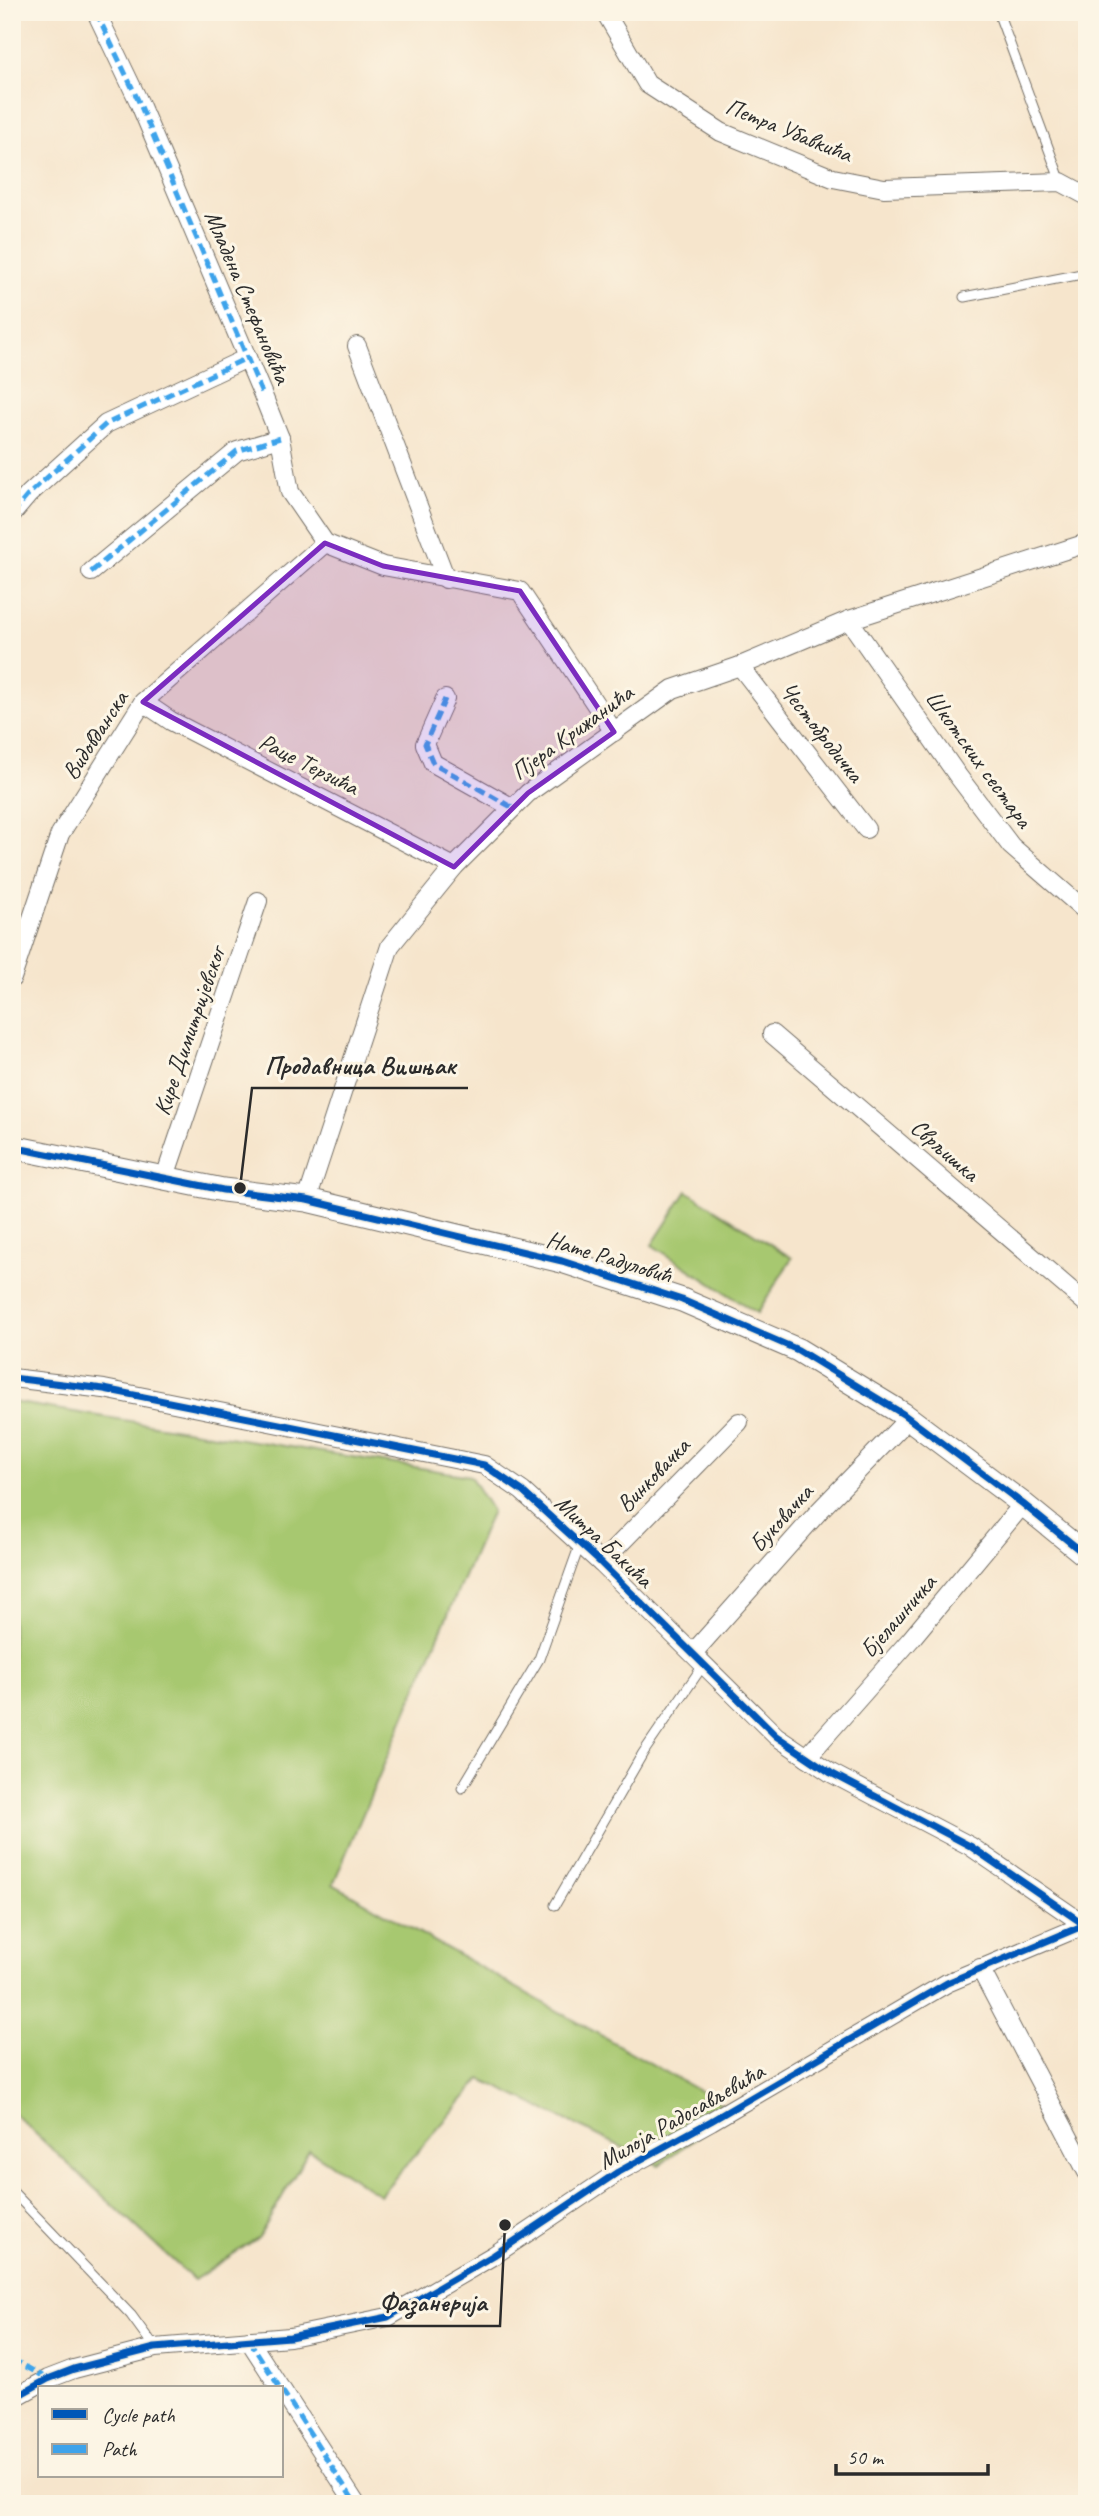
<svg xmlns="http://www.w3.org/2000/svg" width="1099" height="2516" viewBox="0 0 1099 2516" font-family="Caveat,sans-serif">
<rect width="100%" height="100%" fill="#fcf5e5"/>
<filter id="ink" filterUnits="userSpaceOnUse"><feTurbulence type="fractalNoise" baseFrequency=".0143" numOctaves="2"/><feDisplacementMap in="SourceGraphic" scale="14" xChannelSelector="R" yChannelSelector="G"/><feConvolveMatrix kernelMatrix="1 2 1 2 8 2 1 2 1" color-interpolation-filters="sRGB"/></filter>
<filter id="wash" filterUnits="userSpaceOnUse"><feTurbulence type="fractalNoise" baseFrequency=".00686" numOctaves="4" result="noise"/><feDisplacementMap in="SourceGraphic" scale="28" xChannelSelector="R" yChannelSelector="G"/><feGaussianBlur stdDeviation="1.57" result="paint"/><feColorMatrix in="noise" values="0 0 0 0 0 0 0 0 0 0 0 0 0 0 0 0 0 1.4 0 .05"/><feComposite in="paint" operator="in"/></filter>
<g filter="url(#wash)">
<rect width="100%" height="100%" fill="#f6e5cc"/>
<g fill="#a7c870" stroke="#697a4e" stroke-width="2">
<path d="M 687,1191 L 792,1258 L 757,1313 L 652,1245 Z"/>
<path d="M 12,1402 L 470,1476 L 492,1511 L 333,1884 L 733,2110 L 659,2165 L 481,2079 L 380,2195 L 309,2150 L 259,2237 L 194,2280 L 12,2112 Z"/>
</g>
</g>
<g filter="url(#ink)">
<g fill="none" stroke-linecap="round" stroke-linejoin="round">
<defs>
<g id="service">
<path d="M 998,12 L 1061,182"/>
<path d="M 964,297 L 1087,273"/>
<path d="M 462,1788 L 539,1659 L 580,1544"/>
<path d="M 555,1905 L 643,1753 L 704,1664"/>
<path d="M 12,2191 L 131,2315 L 155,2348"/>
</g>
<g id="minor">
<path d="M 96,12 L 139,102 L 262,393 L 280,438 L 290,492 L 325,543 L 383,566 L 520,591 L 614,732"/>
<path d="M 605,12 L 647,84 L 721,132 L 833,178 L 884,188 L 1061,182 L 1087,196"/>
<path d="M 357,346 L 446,579"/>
<path d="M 12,514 L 29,494 L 106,424 L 247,358"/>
<path d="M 91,572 L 237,451 L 280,438"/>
<path d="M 849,620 L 958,776 L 1011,846 L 1087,912"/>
<path d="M 740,666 L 866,829"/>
<path d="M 445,699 L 425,744 L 433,763 L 513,808"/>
<path d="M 143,702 L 171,721 L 454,867"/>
<path d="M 12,978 L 60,834 L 143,702 L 325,543"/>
<path d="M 772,1034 L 1087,1304"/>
<path d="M 165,1177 L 258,901"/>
<path d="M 307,1200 L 390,946 L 454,867 L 528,793 L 673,689 L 740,666 L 849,620 L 1087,543"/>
<path d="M 12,1378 L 104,1389 L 484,1465 L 522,1491 L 601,1563 L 776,1736 L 831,1773 L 970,1846 L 1085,1925"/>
<path d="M 601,1563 L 739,1422"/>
<path d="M 693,1653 L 821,1509 L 909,1418"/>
<path d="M 807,1757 L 911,1639 L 1023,1504"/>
<path d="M 980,1968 L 1087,2172"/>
<path d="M 249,2340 L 280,2388"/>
<path d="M 282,2390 L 356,2504"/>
<path d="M 12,2399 L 48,2379 L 74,2369 L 155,2348 L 290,2337 L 388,2317 L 494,2255 L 618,2172 L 711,2121 L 947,1983 L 1087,1924"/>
</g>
<path id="tertiary" d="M 12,1147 L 223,1190 L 307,1200 L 562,1261 L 682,1300 L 798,1350 L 903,1414 L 1023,1504 L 1087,1556"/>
</defs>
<use href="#service" stroke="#726c63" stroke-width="11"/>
<use href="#minor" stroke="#726c63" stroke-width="20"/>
<use href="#tertiary" stroke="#726c63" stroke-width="25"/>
<use href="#service" stroke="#fff" stroke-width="9"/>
<use href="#minor" stroke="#fff" stroke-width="18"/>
<use href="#tertiary" stroke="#fff" stroke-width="23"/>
<g stroke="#3ea3eb" stroke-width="5" stroke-dasharray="10 5" stroke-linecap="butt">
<path d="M 96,12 L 139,102 L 262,393"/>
<path d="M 12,514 L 29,494 L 106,424 L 247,358"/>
<path d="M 91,572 L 237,451 L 280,438"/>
<path d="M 445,699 L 425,744 L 433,763 L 513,808"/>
<path d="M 249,2340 L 280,2388"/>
<path d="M 12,2359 L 48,2379"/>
<path d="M 282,2390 L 356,2504"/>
</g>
<defs>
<g id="cycleway">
<path d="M 12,1147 L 223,1190 L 307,1200 L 562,1261 L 682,1300 L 798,1350 L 903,1414 L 1023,1504 L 1087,1556"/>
<path d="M 12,1378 L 104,1389 L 484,1465 L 522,1491 L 601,1563 L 776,1736 L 831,1773 L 970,1846 L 1085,1925"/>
<path d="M 12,2399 L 48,2379 L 74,2369 L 155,2348 L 290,2337 L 388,2317 L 494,2255 L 618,2172 L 711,2121 L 947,1983 L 1087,1924"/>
</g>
</defs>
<use href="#cycleway" stroke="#fcf5e5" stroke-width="11"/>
<use href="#cycleway" stroke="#0057b8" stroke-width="7"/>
</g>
</g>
<path fill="#7b2cbf" fill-opacity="0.2" stroke="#7b2cbf" stroke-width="5" stroke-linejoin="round" d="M 325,543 L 383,566 L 520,591 L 614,732 L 528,793 L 454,867 L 143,702 Z"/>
<g text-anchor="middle" stroke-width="6" stroke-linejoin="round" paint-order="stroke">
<g font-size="24" fill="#2b2b2b" stroke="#fcf5e5">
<text transform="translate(789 130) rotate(22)" y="8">Петра Убавкића</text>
<text transform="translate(248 297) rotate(67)" y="8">Младена Стефановића</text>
<text transform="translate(572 732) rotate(-36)" y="8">Пјера Крижанића</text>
<text transform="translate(822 732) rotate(52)" y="8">Честобродичка</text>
<text transform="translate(95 735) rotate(-57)" y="8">Видовданска</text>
<text transform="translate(979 759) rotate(54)" y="8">Шкотских сестара</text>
<text transform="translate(309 764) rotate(27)" y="8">Раце Терзића</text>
<text transform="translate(189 1031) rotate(-71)" y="8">Кире Димитријевског</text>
<text transform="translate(945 1150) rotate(41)" y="8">Сврљишка</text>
<text transform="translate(609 1257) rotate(17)" y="8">Нате Радуловић</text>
<text transform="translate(653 1475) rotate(-46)" y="8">Винковачка</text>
<text transform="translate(781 1518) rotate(-48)" y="8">Буковачка</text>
<text transform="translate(604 1541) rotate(43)" y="8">Митра Бакића</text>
<text transform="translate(898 1616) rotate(-49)" y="8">Бјелашничка</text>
<text transform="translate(681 2116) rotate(-30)" y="8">Милоја Радосављевића</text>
</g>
</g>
<path fill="none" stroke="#2b2b2b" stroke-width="2.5" d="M240 1188L252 1088H468M505 2225L500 2326H365"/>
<g fill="#2b2b2b" stroke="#fcf5e5" stroke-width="2.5">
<circle cx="240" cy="1188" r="7"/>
<circle cx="505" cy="2225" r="7"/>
</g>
<g font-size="26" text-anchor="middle" font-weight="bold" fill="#2b2b2b" stroke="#fcf5e5" stroke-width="6" stroke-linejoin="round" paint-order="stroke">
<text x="360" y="1074">Продавница Вишњак</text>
<text x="433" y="2311">Фазанерија</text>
</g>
<rect width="1099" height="2516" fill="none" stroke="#fcf5e5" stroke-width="42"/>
<rect x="38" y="2386" width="245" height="91" fill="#fcf5e5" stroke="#a8a49b" stroke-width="2"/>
<rect x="52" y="2409" width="35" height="10" fill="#0057b8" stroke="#a8a49b" stroke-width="2"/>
<text x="102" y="2422" font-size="21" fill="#2b2b2b">Cycle path</text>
<rect x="52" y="2444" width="35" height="10" fill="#3ea3eb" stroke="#a8a49b" stroke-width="2"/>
<text x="102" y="2456" font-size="21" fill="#2b2b2b">Path</text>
<path d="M836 2464v10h152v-10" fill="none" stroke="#2b2b2b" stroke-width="3.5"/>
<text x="847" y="2464" font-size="21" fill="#2b2b2b" stroke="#fcf5e5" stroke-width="5" paint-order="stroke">50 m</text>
</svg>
